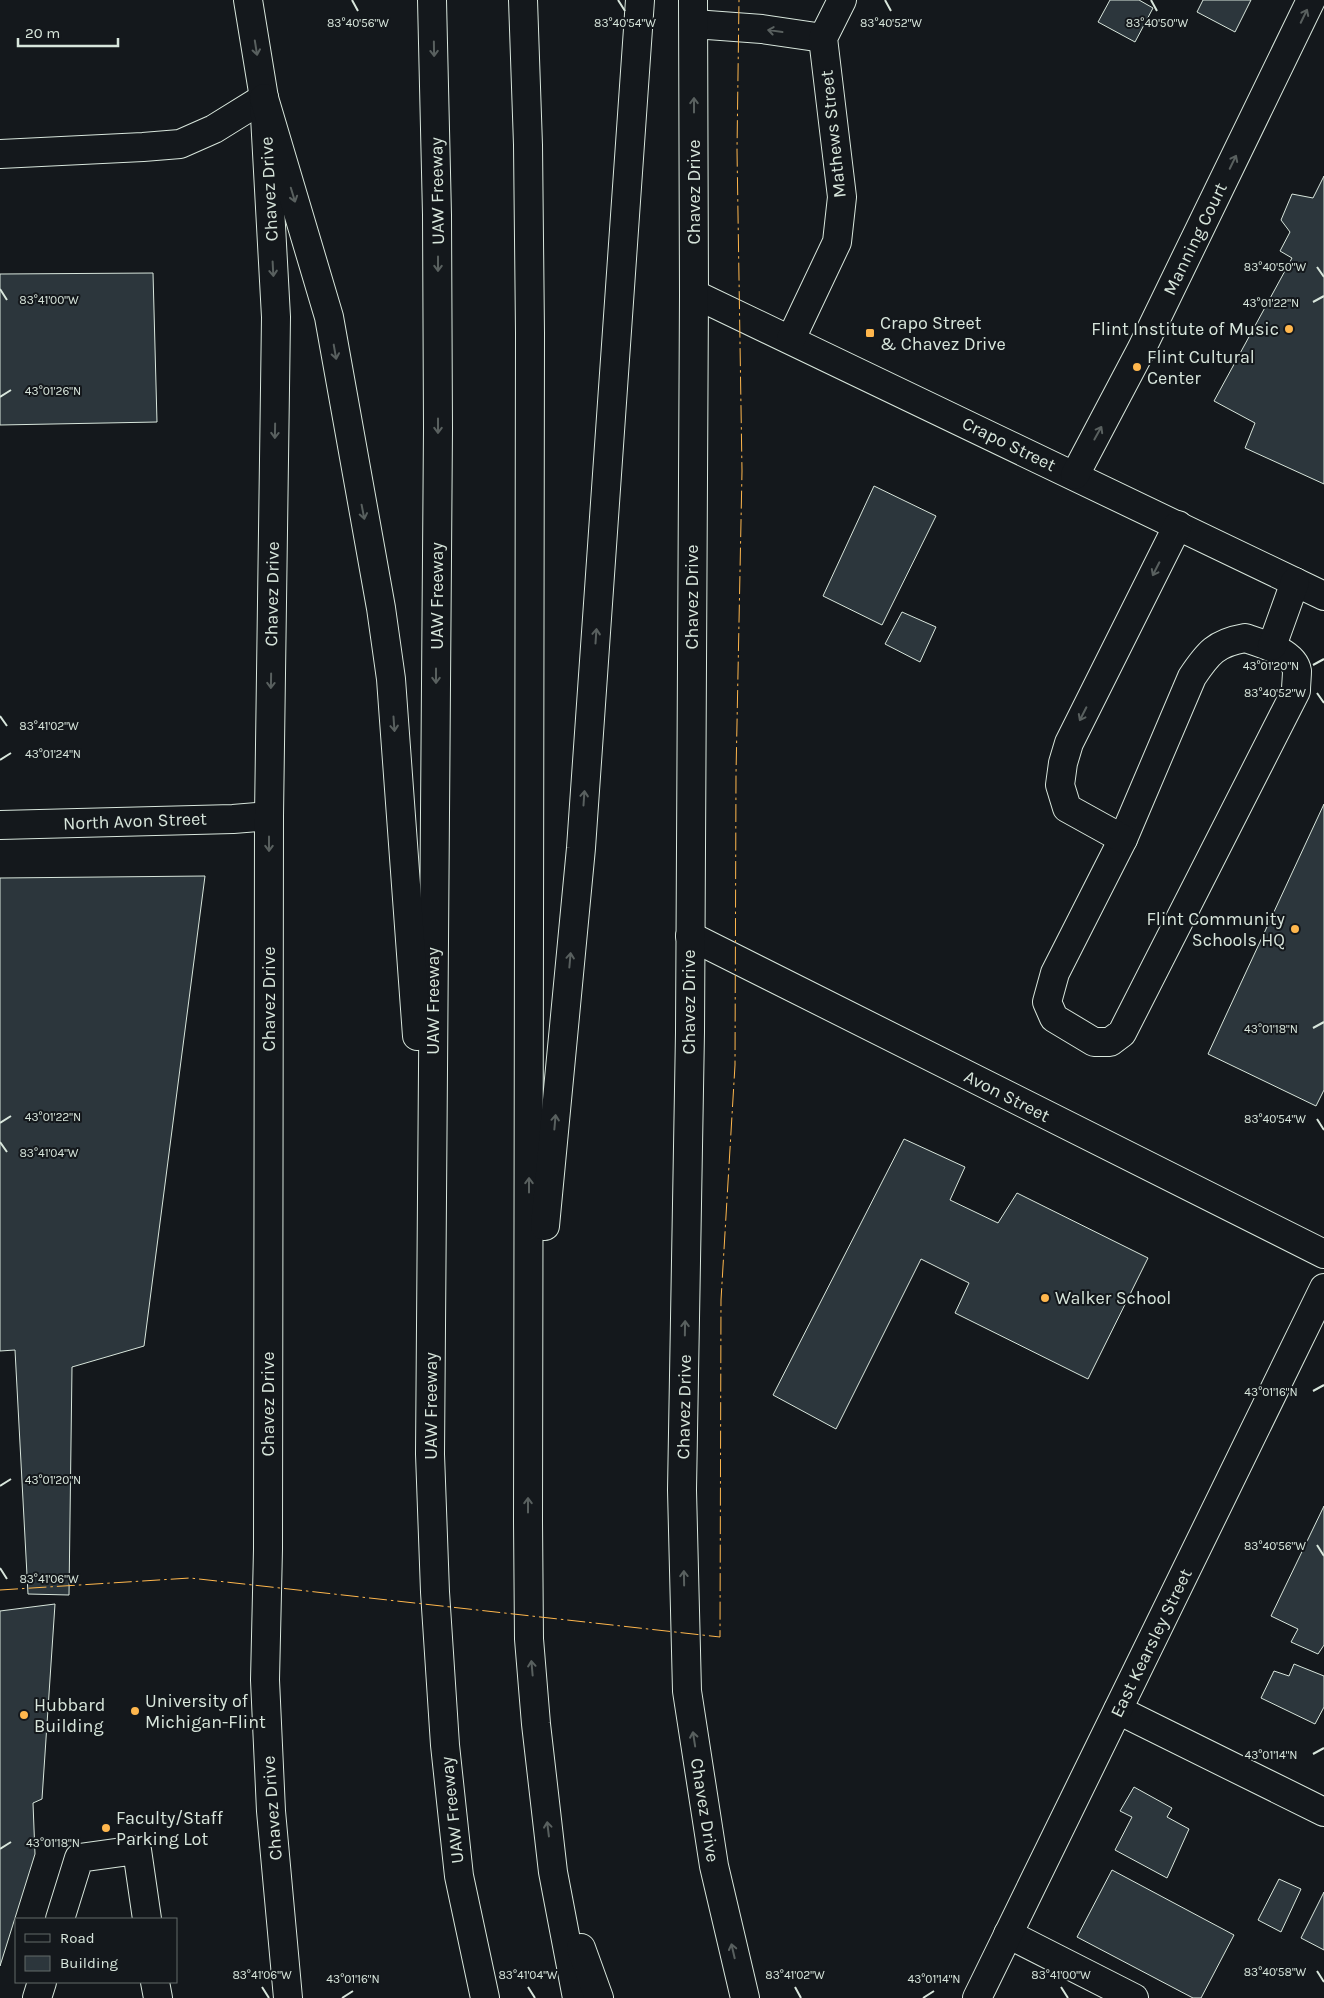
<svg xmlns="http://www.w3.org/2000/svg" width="1324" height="1998" viewBox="0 0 1324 1998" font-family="Karla,sans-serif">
<rect width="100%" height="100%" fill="#14181c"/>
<g fill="#2c363c" stroke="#d8e6dc">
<path d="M 1110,0 L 1139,0 L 1153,8 L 1135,42 L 1098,22 Z"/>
<path d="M 1203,0 L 1251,0 L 1235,32 L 1197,12 Z"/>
<path d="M 1324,176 L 1324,484 L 1245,448 L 1255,423 L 1214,401 L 1292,258 L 1280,251 L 1290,232 L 1281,220 L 1292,194 L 1313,198 Z"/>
<path d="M 153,273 L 157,422 L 0,425 L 0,274 Z"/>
<path d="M 874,486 L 936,516 L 882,625 L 823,596 Z"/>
<path d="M 902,612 L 936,627 L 920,662 L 885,644 Z"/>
<path d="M 1324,804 L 1324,1090 L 1316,1106 L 1208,1054 Z"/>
<path d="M 205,876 L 144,1346 L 72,1367 L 69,1595 L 28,1594 L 15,1350 L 0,1351 L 0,878 Z"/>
<path d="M 904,1139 L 965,1167 L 950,1200 L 998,1223 L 1017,1193 L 1148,1258 L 1088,1379 L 955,1313 L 969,1283 L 921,1259 L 836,1429 L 773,1395 Z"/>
<path d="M 1324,1506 L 1324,1645 L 1318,1654 L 1291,1642 L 1298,1629 L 1271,1616 Z"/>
<path d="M 55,1604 L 42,1799 L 33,1803 L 35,1854 L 0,1966 L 0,1611 Z"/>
<path d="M 1294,1664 L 1324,1676 L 1324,1707 L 1315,1724 L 1261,1698 L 1274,1671 L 1289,1676 Z"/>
<path d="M 1134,1787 L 1172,1808 L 1167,1817 L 1189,1829 L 1167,1878 L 1115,1850 L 1132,1817 L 1120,1811 Z"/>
<path d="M 1112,1870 L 1234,1935 L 1201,1998 L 1193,1998 L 1077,1937 Z"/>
<path d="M 1279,1879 L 1301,1889 L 1281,1932 L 1258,1920 Z"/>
<path d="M 1324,1892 L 1324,1950 L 1301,1938 Z"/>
</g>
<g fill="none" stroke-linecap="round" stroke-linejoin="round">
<defs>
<g id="minor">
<path d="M 694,24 L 762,29 L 823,38"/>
<path d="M 0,154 L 143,147 L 180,144 L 214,129 L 264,98"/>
<path d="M 694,294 L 1324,596"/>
<path d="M 791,339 L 837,242 L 842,197 L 823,38 L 842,0"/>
<path d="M 1075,475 L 1142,348 L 1311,0"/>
<path d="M 1245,638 C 1260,643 1294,652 1297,671 C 1297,677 1296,684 1296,691 L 1122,1033 L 1110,1042 L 1094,1042 L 1054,1018 L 1047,1002 L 1055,973 L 1123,839 L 1192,677 C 1208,653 1216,643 1245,638 Z"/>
<path d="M 1272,646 L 1295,582"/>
<path d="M 0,825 L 233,819 L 269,816"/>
<path d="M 1123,839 L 1067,808 L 1060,785 L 1063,763 L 1069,743 L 1178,525"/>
<path d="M 690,936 L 1324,1254"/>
<path d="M 1118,1710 L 1324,1812"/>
<path d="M 60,1919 L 79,1858 L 137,1850 L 147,1919"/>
<path d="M 1008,1934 L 1134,1998"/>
<path d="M 155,1982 L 158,1998"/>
<path d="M 37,1998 L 42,1982"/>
<path d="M 977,1998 L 1324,1288"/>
</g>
<g id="major">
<path d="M 248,0 L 264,98 L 276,317 L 269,816 L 268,1549 L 265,1680 L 271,1811 L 288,1998"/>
<path d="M 693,0 L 694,294 L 690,1032 L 682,1490 L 687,1691 L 714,1866 L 745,1998"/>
</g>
<g id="highway">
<path d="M 432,0 L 437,215 L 438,428 L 430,1454 L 435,1592 L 445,1745 L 459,1876 L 485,1998"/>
<path d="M 523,0 L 528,145 L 530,333 L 528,1521 L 529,1639 L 536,1724 L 553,1872 L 577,1998"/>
<path d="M 264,98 L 329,317 L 381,608 L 391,679 L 417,1036"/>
<path d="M 545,1226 L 581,848 L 640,0"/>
<path d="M 581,1948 L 599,1998"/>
</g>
</defs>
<use href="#minor" stroke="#d8e6dc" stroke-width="30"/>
<use href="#major" stroke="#d8e6dc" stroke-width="30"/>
<use href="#highway" stroke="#d8e6dc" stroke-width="30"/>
<use href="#minor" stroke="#14181c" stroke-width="28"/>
<use href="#major" stroke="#14181c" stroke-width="28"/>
<use href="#highway" stroke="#14181c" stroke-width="28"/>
<path stroke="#ffb74d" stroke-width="1" stroke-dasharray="18 4 2.5 4" stroke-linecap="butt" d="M 0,1590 L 190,1578 L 720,1637 L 721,1300 L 735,1065 L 736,774 L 742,471 L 737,150 L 739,0"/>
</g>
<defs><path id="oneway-shaft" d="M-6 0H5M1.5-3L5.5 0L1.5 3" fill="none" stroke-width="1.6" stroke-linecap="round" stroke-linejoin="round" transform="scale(1.25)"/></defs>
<g stroke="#59605f">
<use href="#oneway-shaft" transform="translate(1304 16) rotate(-64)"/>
<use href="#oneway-shaft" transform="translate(775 31) rotate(-172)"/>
<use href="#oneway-shaft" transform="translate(256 48) rotate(81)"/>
<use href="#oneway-shaft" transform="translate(434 49) rotate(89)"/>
<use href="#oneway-shaft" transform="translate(694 105) rotate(-90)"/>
<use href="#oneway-shaft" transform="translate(1233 162) rotate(-64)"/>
<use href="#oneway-shaft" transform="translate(293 195) rotate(73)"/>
<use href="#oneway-shaft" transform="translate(438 264) rotate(90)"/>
<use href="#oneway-shaft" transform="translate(273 269) rotate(87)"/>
<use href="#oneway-shaft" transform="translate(335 352) rotate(80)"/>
<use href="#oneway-shaft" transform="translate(438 426) rotate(90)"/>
<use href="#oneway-shaft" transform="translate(275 431) rotate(91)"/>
<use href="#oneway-shaft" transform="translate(1098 433) rotate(-61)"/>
<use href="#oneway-shaft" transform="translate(363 512) rotate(79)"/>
<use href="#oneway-shaft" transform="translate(1156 569) rotate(117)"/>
<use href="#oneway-shaft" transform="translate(596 636) rotate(-86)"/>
<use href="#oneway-shaft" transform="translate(436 676) rotate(90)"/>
<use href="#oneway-shaft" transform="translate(271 681) rotate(91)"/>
<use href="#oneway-shaft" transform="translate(1083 714) rotate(117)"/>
<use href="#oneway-shaft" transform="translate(394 724) rotate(86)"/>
<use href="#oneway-shaft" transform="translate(584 798) rotate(-86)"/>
<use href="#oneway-shaft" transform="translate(269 844) rotate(90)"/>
<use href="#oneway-shaft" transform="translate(570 960) rotate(-85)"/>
<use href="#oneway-shaft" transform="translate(555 1122) rotate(-85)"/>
<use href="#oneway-shaft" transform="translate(529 1185) rotate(-90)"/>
<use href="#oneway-shaft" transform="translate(685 1328) rotate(-89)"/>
<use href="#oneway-shaft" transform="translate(528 1505) rotate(-90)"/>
<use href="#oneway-shaft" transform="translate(684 1578) rotate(-91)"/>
<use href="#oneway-shaft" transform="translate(532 1668) rotate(-95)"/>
<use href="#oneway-shaft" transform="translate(694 1739) rotate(-99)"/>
<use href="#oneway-shaft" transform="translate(548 1829) rotate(-97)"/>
<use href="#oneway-shaft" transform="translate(733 1951) rotate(-103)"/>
</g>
<path fill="none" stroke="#d8e6dc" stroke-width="2" d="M 352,0 L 358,11M 618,0 L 625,11M 885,0 L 891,11M 1151,0 L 1157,11M 1317,267 L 1324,277M 0,289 L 7,300M 1313,302 L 1324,296M 0,397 L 11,390M 1313,665 L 1324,659M 1317,693 L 1324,703M 0,716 L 7,726M 0,760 L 11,753M 1313,1028 L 1324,1022M 1317,1119 L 1324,1130M 0,1123 L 11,1116M 0,1142 L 7,1152M 1313,1391 L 1324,1385M 0,1486 L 11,1479M 1317,1545 L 1324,1556M 0,1568 L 7,1579M 1313,1754 L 1324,1748M 0,1849 L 11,1842M 1317,1971 L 1324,1982M 262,1987 L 269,1998M 528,1987 L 535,1998M 795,1987 L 801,1998M 1061,1987 L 1068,1998M 342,1998 L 353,1991M 923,1998 L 934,1991"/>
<g fill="#ffb74d" stroke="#14181c" stroke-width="2">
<circle cx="1289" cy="329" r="5"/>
<rect x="865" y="328" width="10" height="10" rx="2.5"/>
<circle cx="1137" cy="367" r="5"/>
<circle cx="1295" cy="929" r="5"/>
<circle cx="1045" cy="1298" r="5"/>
<circle cx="135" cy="1711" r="5"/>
<circle cx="24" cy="1715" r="5"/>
<circle cx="106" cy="1828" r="5"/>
</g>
<g text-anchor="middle" stroke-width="4" stroke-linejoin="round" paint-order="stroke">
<g font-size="18" fill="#d8e6dc" stroke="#14181c">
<text transform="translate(833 134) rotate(-96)" y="6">Mathews Street</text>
<text transform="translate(269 189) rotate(-93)" y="6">Chavez Drive</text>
<text transform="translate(437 191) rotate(-91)" y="6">UAW Freeway</text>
<text transform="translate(694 192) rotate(-90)" y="6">Chavez Drive</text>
<text transform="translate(1195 239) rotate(-64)" y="6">Manning Court</text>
<text transform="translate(1009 444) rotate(26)" y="6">Crapo Street</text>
<text transform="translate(272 594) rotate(-89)" y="6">Chavez Drive</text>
<text transform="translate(437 596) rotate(-90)" y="6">UAW Freeway</text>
<text transform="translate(692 597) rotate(-90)" y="6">Chavez Drive</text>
<text transform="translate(135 821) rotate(-2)" y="6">North Avon Street</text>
<text transform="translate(269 999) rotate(-90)" y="6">Chavez Drive</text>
<text transform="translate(433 1001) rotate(-90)" y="6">UAW Freeway</text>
<text transform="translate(689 1002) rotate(-90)" y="6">Chavez Drive</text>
<text transform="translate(1007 1096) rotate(27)" y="6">Avon Street</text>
<text transform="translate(268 1404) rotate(-90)" y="6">Chavez Drive</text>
<text transform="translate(431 1406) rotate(-90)" y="6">UAW Freeway</text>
<text transform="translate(684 1407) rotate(-89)" y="6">Chavez Drive</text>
<text transform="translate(1151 1643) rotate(-64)" y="6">East Kearsley Street</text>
<text transform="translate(272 1808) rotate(-94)" y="6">Chavez Drive</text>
<text transform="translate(452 1810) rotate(-96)" y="6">UAW Freeway</text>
<text transform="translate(705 1810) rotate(81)" y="6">Chavez Drive</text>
</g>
<g font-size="18" fill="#d8e6dc" stroke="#14181c" text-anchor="start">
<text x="880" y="329">Crapo Street<tspan x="880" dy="21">&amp; Chavez Drive</tspan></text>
<text x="1279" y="335" text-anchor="end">Flint Institute of Music</text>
<text x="1147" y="363">Flint Cultural<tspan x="1147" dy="21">Center</tspan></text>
<text x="1285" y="925" text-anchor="end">Flint Community<tspan x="1285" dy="21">Schools HQ</tspan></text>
<text x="1055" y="1304">Walker School</text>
<text x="145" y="1707">University of<tspan x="145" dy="21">Michigan-Flint</tspan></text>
<text x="34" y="1711">Hubbard<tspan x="34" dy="21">Building</tspan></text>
<text x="116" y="1824">Faculty/Staff<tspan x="116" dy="21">Parking Lot</tspan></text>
</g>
</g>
<g font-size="12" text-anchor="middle" fill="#d8e6dc" stroke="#14181c" stroke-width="4" stroke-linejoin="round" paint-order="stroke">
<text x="891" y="27">83°40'52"W</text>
<text x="1157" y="27">83°40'50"W</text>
<text x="358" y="27">83°40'56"W</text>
<text x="625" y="27">83°40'54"W</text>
<text x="1275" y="271">83°40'50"W</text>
<text x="49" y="304">83°41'00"W</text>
<text x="1271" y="307">43°01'22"N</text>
<text x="53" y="395">43°01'26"N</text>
<text x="1271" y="670">43°01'20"N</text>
<text x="1275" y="697">83°40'52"W</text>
<text x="49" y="730">83°41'02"W</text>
<text x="53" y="758">43°01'24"N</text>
<text x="1271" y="1033">43°01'18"N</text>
<text x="53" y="1121">43°01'22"N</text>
<text x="1275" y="1123">83°40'54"W</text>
<text x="49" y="1157">83°41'04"W</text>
<text x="1271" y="1396">43°01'16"N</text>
<text x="53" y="1484">43°01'20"N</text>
<text x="1275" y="1550">83°40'56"W</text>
<text x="49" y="1583">83°41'06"W</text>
<text x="1271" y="1759">43°01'14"N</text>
<text x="53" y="1847">43°01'18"N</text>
<text x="1275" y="1976">83°40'58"W</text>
<text x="262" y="1979">83°41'06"W</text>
<text x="528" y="1979">83°41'04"W</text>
<text x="795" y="1979">83°41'02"W</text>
<text x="1061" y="1979">83°41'00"W</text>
<text x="353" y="1983">43°01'16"N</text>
<text x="934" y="1983">43°01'14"N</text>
</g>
<rect x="15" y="1918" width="162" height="65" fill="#14181c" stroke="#626a69"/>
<rect x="25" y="1934" width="25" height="8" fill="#14181c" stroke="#626a69"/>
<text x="60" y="1943" font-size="15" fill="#d8e6dc">Road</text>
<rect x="25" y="1956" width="25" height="15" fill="#2c363c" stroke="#626a69"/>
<text x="60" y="1968" font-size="15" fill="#d8e6dc">Building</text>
<path d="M18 38v8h100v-8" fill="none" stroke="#d8e6dc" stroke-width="2.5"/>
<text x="25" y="38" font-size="15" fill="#d8e6dc" stroke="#14181c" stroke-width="4" paint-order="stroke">20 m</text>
</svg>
